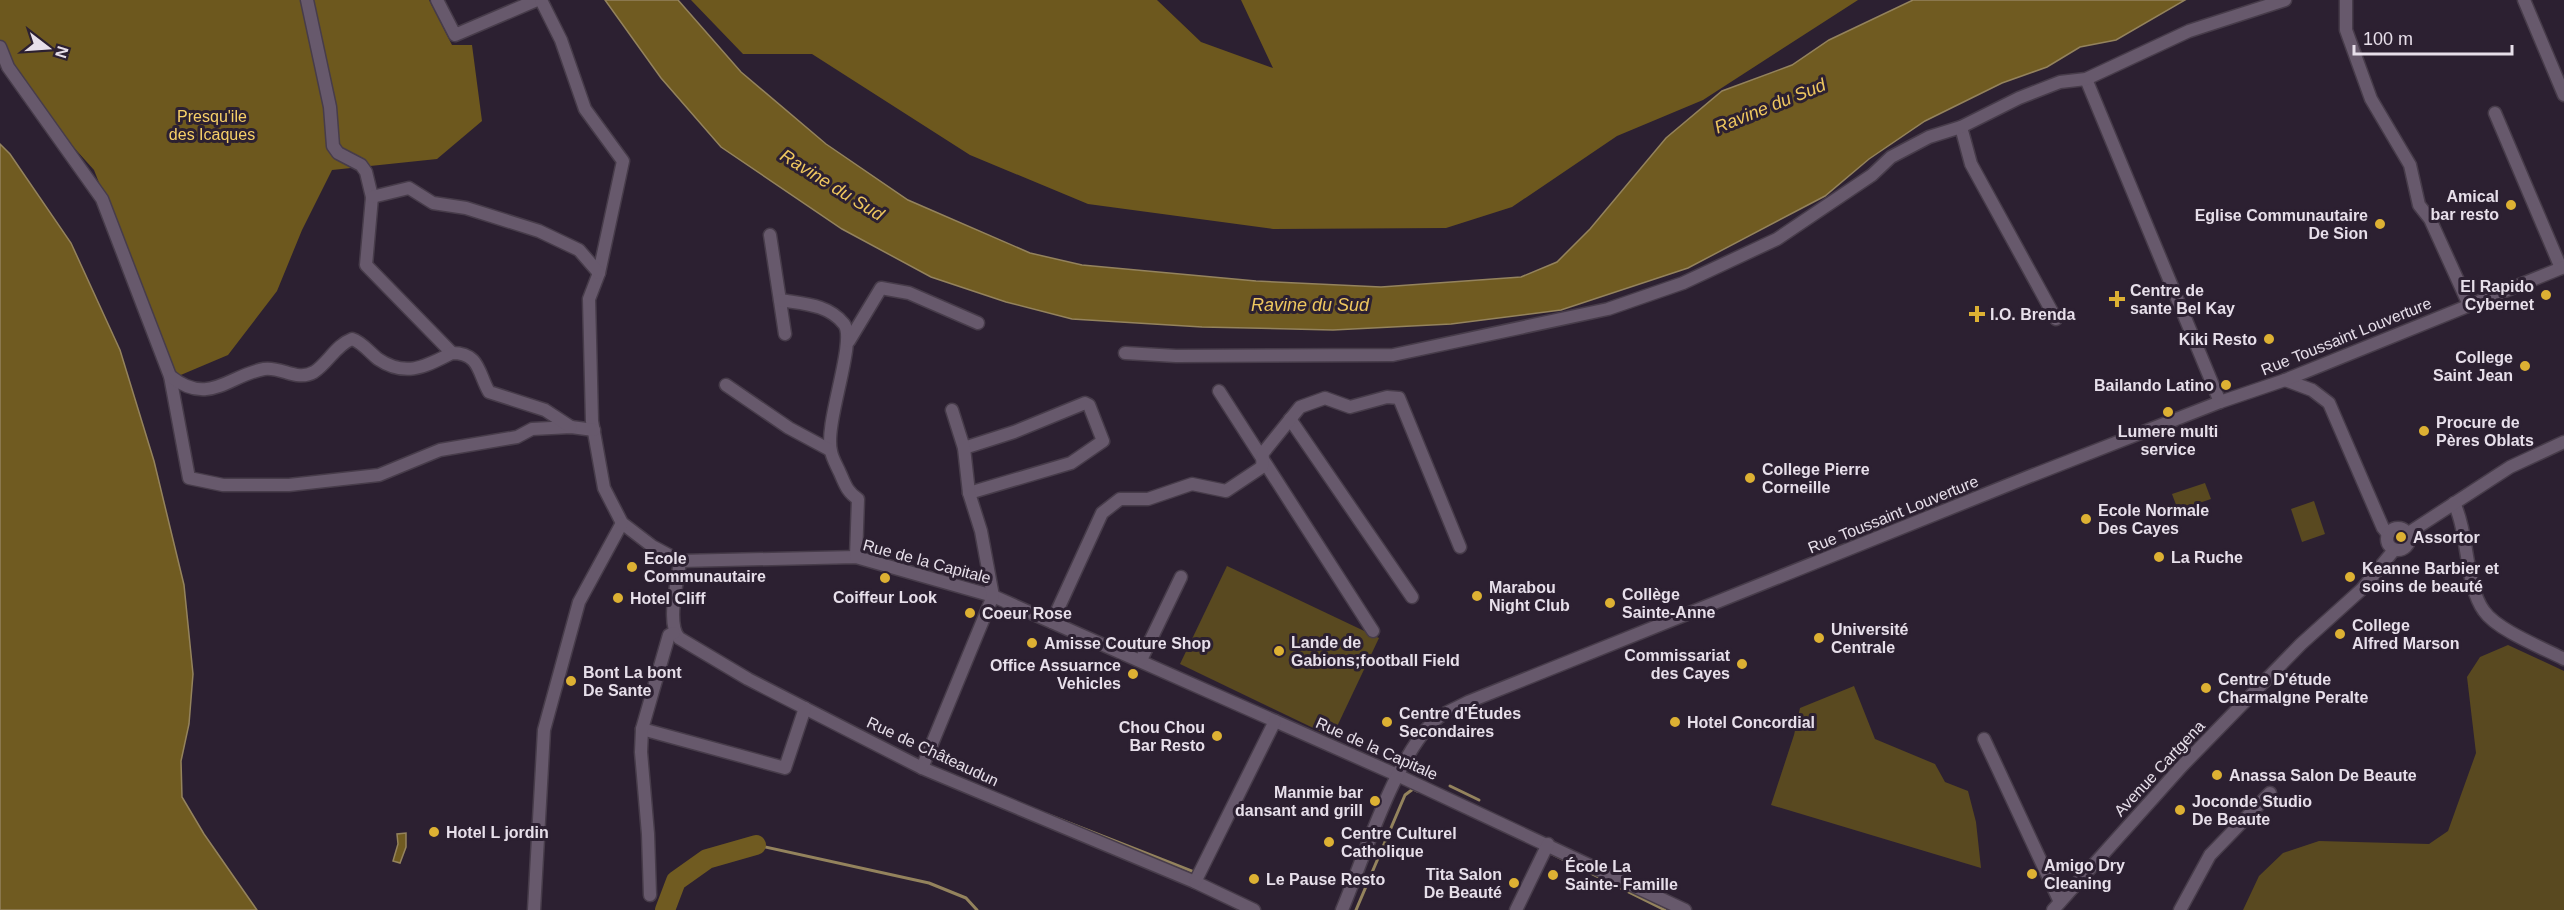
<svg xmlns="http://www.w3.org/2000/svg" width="2564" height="910" viewBox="0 0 2564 910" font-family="Helvetica,sans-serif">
<rect width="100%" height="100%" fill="#2c2031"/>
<g fill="#594920">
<path d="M 2205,483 L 2211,499 L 2178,510 L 2172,494 Z"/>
<path d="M 2314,501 L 2325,534 L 2302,542 L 2291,509 Z"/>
<path d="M 1227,566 L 1379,638 L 1332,737 L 1180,664 Z"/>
<path d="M 2508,645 L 2564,671 L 2564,910 L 2243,910 L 2259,876 L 2283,853 L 2319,841 L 2429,844 L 2448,831 L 2476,753 L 2467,677 L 2480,657 Z"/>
<path d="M 1854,686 L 1875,739 L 1935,764 L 1945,782 L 1968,791 L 1976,822 L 1981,868 L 1771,805 L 1794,735 L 1800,708 Z"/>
</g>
<g fill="#6d581e">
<path d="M 0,0 L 429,0 L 452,45 L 472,45 L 482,121 L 437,159 L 332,170 L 302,230 L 277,291 L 228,355 L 176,377 L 94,170 L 0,65 Z"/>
<path d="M 691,0 L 1157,0 L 1201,42 L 1273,68 L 1241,0 L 1858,0 L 1703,100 L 1617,136 L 1512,207 L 1446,228 L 1273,229 L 1088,204 L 970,155 L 812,54 L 743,54 Z"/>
</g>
<g fill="#705b21" stroke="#94835d" stroke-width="1.5">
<path d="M 605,0 L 678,0 L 741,72 L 826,144 L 908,200 L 1030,253 L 1082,265 L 1256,281 L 1381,287 L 1521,277 L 1557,262 L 1590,229 L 1666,138 L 1722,91 L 1792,65 L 1829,40 L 1913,0 L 2185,0 L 2116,40 L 2080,47 L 2047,67 L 2002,83 L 1925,121 L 1869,159 L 1825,196 L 1688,268 L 1561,310 L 1451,324 L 1333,330 L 1202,327 L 1072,319 L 1006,302 L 931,277 L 842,229 L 721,147 L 661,78 Z"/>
<path d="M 0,144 L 10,154 L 71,243 L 120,350 L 154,461 L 184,585 L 193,674 L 189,724 L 181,761 L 182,797 L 204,834 L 257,910 L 0,910 Z"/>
<path d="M 406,833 L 406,847 L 400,863 L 393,861 L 398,844 L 397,834 Z"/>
</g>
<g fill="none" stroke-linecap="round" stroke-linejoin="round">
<g stroke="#94835d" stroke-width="3">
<path d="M 1450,786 L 1479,800"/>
<path d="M 1046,814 L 1194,872"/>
<path d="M 756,845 L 929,883 L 966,898 L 977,910"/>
<path d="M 1548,852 L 1665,910"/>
<path d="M 1356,910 L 1405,795 L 1413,789 L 1417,791"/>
</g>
<path stroke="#705b21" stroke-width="20" d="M 665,910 L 676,881 L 707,859 L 756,845"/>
<defs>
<g id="minor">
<path d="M 307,0 L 330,107 L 333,146 L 338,153 L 361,165 L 366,172 L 372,197 L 366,265 L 452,353"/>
<path d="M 437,0 L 455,35 L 537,0"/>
<path d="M 541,0 L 561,40 L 585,109 L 623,161 L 599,273 L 589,299 L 592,421 L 604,488 L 622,523 L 652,546 L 680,561 L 856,557 L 993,596 L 1397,775 L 1685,910"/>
<path d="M 2346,0 L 2346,30 L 2371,99 L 2410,165 L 2419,205 L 2430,219 L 2469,305"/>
<path d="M 2524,0 L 2564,95"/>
<path d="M 0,47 L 8,67 L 102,199 L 170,376 L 189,478 L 223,485 L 289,485 L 379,475 L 440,450 L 517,437 L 532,429 L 571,427 L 594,430"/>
<path d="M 2086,79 L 2220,402"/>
<path d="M 2495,113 L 2561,268"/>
<path d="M 1961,127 L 1971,164 L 2056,319"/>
<path d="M 372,197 L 409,188 L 433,203 L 466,208 L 539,231 L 579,250 L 599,273"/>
<path d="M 770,235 L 785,334"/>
<path d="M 780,300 C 803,304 828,304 844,324 C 857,341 824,423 831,451 C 832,458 837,466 840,473 C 845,484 847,492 858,499 L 856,557"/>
<path d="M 849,341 L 881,288 L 909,293 L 978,323"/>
<path d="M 1125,353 L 1176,356 L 1393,355 L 1608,309 L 1683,283 L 1777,239 L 1872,175 L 1891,157 L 1929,137 L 1961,127 L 2019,98 L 2060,82 L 2086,79 L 2189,31 L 2285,0"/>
<path d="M 170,376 C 209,407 229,375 264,369 C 281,366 297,382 314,372 C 328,363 336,345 352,339 C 362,342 369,352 378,359 C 406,378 426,366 452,353 C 480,353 478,373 489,392 L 545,410 L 571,427"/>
<path d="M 2285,380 L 2312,390 L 2329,403 L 2383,528 L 2388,534"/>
<path d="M 726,385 L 789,428 L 830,450"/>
<path d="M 1219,391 L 1373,631"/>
<path d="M 1290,419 L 1412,597"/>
<path d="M 964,448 L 1014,432 L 1085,403 L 1089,405 L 1103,441 L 1071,463 L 969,493"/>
<path d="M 2454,503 C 2469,535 2465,585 2484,611 C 2497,630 2543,648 2564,659"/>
<circle cx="2398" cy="539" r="11"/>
<path d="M 2407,534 L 2510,467 L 2564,442"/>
<path d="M 680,561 C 678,580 666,623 679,638 L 748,679 L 922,768 L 1195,882 L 1254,910"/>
<path d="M 1052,622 L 1102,513 L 1120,499 L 1148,499 L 1192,484 L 1226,491 L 1262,467 L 1263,453 L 1300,407 L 1325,398 L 1350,407 L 1387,397 L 1399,398 L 1460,547"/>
<path d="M 1141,660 L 1181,577"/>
<path d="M 642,729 L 785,768 L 805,708"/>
<path d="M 1984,739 L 2060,902"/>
<path d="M 922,768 L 993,596 L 981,531 L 969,493 L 964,448 L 952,410"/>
<path d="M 1195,882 L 1275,721"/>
<path d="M 650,895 L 648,834 L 641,752 L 642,729 L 669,635 L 674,633"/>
<path d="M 534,910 L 544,730 L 579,602 L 622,523"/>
<path d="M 1342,910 C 1363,860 1398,748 1439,717 C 1448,711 1459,707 1468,702 L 2028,477 L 2220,402 L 2285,380 L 2564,267"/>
<path d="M 1516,910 L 1548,844"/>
<path d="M 2053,910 L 2182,766 L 2301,644 L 2362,589 L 2394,550"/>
<path d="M 2180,910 L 2210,855 L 2270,793"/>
</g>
</defs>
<use href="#minor" stroke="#473c4a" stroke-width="15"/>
<use href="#minor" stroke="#67596c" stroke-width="12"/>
</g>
<g fill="#ddb133" stroke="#2c2031" stroke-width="2">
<circle cx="2511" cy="205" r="6"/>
<circle cx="2380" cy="224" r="6"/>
<circle cx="2546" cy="295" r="6"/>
<path d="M2114 290h6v6h6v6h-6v6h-6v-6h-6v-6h6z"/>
<path d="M1974 305h6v6h6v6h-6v6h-6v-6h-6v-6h6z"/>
<circle cx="2269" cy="339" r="6"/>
<circle cx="2525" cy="366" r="6"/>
<circle cx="2226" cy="385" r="6"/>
<circle cx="2168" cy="412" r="6"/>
<circle cx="2424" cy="431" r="6"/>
<circle cx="1750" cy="478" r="6"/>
<circle cx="2086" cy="519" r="6"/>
<circle cx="2401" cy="537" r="6"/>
<circle cx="2159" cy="557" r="6"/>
<circle cx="632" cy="567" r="6"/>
<circle cx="2350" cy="577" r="6"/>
<circle cx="885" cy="578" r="6"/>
<circle cx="1477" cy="596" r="6"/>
<circle cx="618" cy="598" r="6"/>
<circle cx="1610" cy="603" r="6"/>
<circle cx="970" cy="613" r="6"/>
<circle cx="2340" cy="634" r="6"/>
<circle cx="1819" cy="638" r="6"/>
<circle cx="1032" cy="643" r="6"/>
<circle cx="1279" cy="651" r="6"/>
<circle cx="1742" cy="664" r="6"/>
<circle cx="1133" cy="674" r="6"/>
<circle cx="571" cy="681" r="6"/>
<circle cx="2206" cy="688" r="6"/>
<circle cx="1387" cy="722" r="6"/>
<circle cx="1675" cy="722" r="6"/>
<circle cx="1217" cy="736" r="6"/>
<circle cx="2217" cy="775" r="6"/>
<circle cx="1375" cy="801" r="6"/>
<circle cx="2180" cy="810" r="6"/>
<circle cx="434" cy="832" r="6"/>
<circle cx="1329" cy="842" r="6"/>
<circle cx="2032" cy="874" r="6"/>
<circle cx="1553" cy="875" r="6"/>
<circle cx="1254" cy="879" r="6"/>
<circle cx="1514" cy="883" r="6"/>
</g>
<g text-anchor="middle" stroke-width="6" stroke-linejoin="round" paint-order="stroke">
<g font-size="16" fill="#f7d068" stroke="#2c2031">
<text x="212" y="122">Presqu'ile<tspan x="212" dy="18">des Icaques</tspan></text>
</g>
<g font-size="16" font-weight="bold" fill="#e7dfea" stroke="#2c2031" text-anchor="start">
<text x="2499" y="202" text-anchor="end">Amical<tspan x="2499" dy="18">bar resto</tspan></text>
<text x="2368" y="221" text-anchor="end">Eglise Communautaire<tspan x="2368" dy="18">De Sion</tspan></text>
<text x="2534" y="292" text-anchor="end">El Rapido<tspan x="2534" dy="18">Cybernet</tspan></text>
<text x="2130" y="296">Centre de<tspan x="2130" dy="18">sante Bel Kay</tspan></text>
<text x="1990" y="320">I.O. Brenda</text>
<text x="2257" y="345" text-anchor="end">Kiki Resto</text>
<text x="2513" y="363" text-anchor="end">College<tspan x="2513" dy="18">Saint Jean</tspan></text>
<text x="2214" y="391" text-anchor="end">Bailando Latino</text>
<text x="2436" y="428">Procure de<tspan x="2436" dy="18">Pères Oblats</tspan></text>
<text x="2168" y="437" text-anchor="middle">Lumere multi<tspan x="2168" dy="18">service</tspan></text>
<text x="1762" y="475">College Pierre<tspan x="1762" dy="18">Corneille</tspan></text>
<text x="2098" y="516">Ecole Normale<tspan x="2098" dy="18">Des Cayes</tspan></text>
<text x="2413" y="543">Assortor</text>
<text x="2171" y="563">La Ruche</text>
<text x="644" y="564">Ecole<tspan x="644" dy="18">Communautaire</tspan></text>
<text x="2362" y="574">Keanne Barbier et<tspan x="2362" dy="18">soins de beauté</tspan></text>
<text x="1489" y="593">Marabou<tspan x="1489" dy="18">Night Club</tspan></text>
<text x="1622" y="600">Collège<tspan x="1622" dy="18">Sainte-Anne</tspan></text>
<text x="885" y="603" text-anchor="middle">Coiffeur Look</text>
<text x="630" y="604">Hotel Cliff</text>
<text x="982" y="619">Coeur Rose</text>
<text x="2352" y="631">College<tspan x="2352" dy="18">Alfred Marson</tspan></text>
<text x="1831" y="635">Université<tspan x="1831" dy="18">Centrale</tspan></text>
<text x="1291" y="648">Lande de<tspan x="1291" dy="18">Gabions;football Field</tspan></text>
<text x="1044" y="649">Amisse Couture Shop</text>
<text x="1730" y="661" text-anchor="end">Commissariat<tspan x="1730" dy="18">des Cayes</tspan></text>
<text x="1121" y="671" text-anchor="end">Office Assuarnce<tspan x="1121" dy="18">Vehicles</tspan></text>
<text x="583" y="678">Bont La bont<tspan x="583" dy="18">De Sante</tspan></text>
<text x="2218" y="685">Centre D'étude<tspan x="2218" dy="18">Charmalgne Peralte</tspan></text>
<text x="1399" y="719">Centre d'Études<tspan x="1399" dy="18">Secondaires</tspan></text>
<text x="1687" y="728">Hotel Concordial</text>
<text x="1205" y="733" text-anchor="end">Chou Chou<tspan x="1205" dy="18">Bar Resto</tspan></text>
<text x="2229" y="781">Anassa Salon De Beaute</text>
<text x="1363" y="798" text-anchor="end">Manmie bar<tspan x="1363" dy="18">dansant and grill</tspan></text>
<text x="2192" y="807">Joconde Studio<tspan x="2192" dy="18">De Beaute</tspan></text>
<text x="446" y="838">Hotel L jordin</text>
<text x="1341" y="839">Centre Culturel<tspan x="1341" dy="18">Catholique</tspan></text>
<text x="2044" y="871">Amigo Dry<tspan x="2044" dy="18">Cleaning</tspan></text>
<text x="1565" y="872">École La<tspan x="1565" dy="18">Sainte- Famille</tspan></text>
<text x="1502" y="880" text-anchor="end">Tita Salon<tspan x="1502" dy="18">De Beauté</tspan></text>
<text x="1266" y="885">Le Pause Resto</text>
</g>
<g font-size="16" fill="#e7dfea" stroke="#2c2031">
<text transform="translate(2346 336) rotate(-22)" y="6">Rue Toussaint Louverture</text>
<text transform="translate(1893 514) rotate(-22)" y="6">Rue Toussaint Louverture</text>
<text transform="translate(927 561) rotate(15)" y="6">Rue de la Capitale</text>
<text transform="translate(1377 748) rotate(24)" y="6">Rue de la Capitale</text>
<text transform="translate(933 751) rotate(25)" y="6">Rue de Châteaudun</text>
<text transform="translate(2159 768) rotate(-47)" y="6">Avenue Cartgena</text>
</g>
<g font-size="18" font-style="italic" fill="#efc75f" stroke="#2c2031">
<text transform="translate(1770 106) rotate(-22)" y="6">Ravine du Sud</text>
<text transform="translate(832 185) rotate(32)" y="6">Ravine du Sud</text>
<text x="1310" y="311">Ravine du Sud</text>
</g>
</g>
<g transform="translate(48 48) rotate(107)" stroke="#2c2031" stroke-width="4.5" paint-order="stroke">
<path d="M0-4.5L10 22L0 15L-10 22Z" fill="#e7dfea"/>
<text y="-9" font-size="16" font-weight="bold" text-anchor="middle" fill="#e7dfea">N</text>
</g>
<path d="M2354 45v9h158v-9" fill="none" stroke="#e7dfea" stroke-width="3"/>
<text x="2363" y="45" font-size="18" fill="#e7dfea" stroke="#2c2031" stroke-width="4.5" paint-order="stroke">100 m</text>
</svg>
